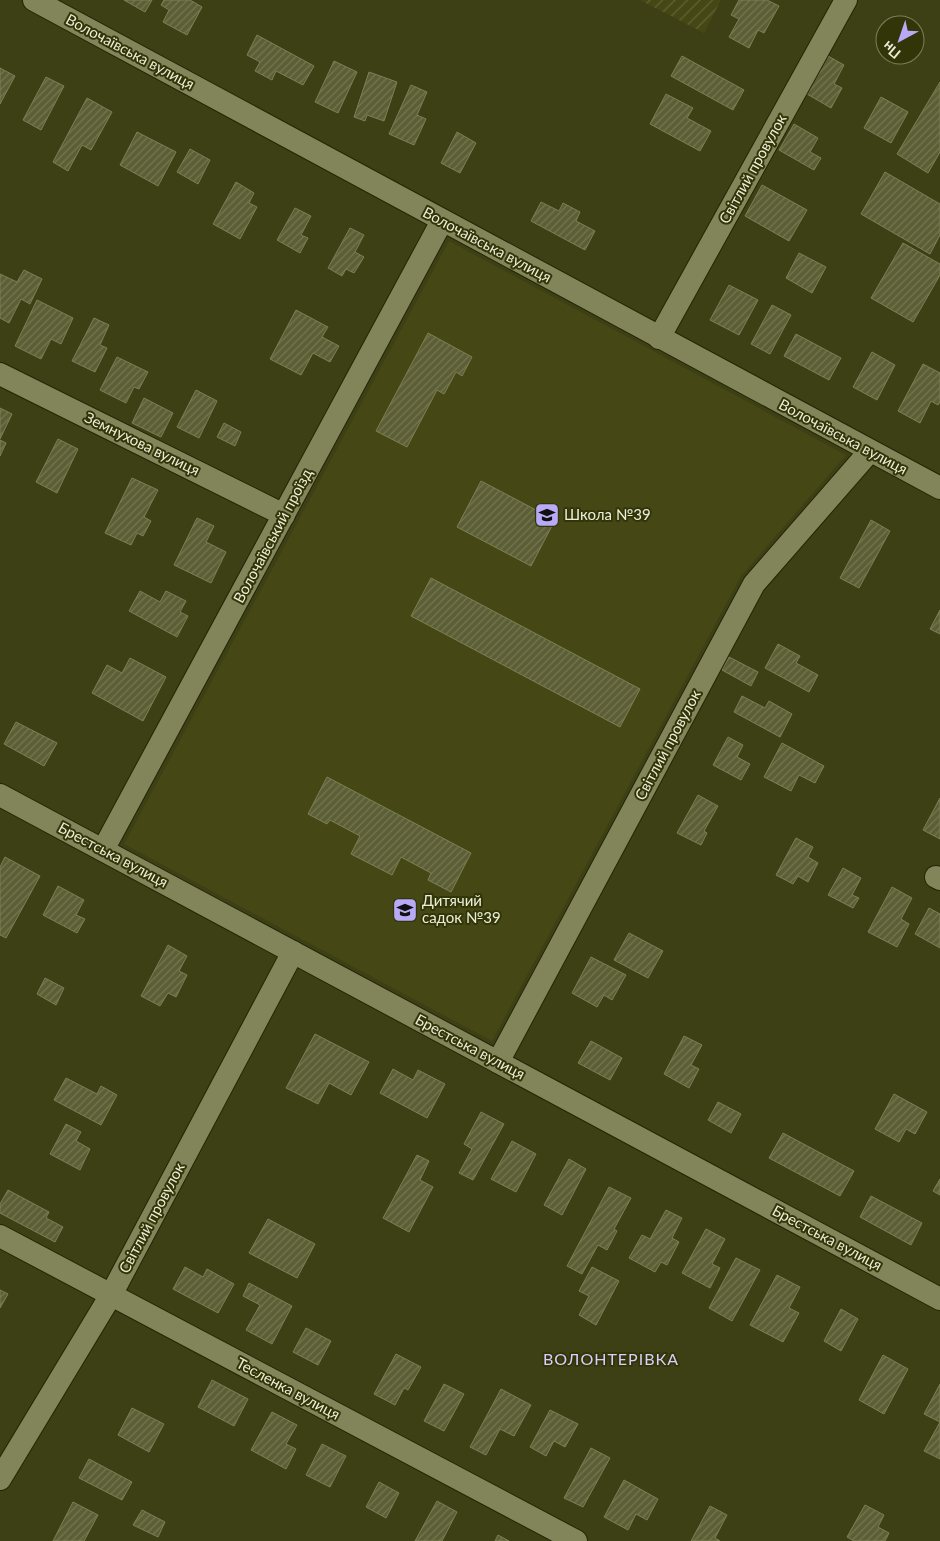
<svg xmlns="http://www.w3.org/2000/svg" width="940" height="1541" viewBox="0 0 940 1541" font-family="Lato,sans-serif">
<defs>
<pattern id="industrial-furrows" width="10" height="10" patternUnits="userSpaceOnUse" patternTransform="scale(1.25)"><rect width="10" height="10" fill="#454814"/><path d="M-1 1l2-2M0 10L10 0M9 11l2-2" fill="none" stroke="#606335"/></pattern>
<pattern id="building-hatch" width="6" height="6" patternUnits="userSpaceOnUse" patternTransform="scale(1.25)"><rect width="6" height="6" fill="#5c5f35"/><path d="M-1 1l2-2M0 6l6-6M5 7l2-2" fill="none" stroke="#747652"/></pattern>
</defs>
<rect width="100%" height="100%" fill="#3d3f15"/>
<path fill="#454814" d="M 449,241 L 846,455 L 741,576 L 492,1041 L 124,844 Z"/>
<path fill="url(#industrial-furrows)" d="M 640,0 L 721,0 L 704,33 Z"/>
<g fill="url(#building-hatch)" stroke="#7c8054">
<path d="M 124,0 L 152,0 L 145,12 Z"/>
<path d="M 164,0 L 190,0 L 202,7 L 187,35 L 163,22 L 169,10 L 161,5 Z"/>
<path d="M 739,0 L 767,0 L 779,6 L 764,33 L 758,30 L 749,48 L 729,37 L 739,19 L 731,15 Z"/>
<path d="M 257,35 L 314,66 L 303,85 L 276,71 L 272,80 L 255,71 L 260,62 L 247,55 Z"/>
<path d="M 682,56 L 744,90 L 733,110 L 671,76 Z"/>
<path d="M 828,56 L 844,65 L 834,84 L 842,88 L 831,108 L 807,94 Z"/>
<path d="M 334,61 L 357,72 L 338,113 L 315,102 Z"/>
<path d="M 0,68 L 15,76 L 0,104 Z"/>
<path d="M 369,72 L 397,82 L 384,121 L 367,115 L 365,121 L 354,117 Z"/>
<path d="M 46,77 L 64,86 L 41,130 L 23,120 Z"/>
<path d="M 940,82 L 940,152 L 928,173 L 897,154 Z"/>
<path d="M 411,85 L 427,92 L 417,115 L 426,119 L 414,145 L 389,134 Z"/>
<path d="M 666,94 L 693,108 L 687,118 L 711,131 L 700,151 L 650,124 Z"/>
<path d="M 881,97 L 908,112 L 891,143 L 864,128 Z"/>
<path d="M 87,98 L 112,112 L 91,150 L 82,145 L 68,171 L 53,162 Z"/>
<path d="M 794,124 L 818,138 L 810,152 L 821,158 L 814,170 L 779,150 Z"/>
<path d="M 137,132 L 176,152 L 158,186 L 120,165 Z"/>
<path d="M 457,132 L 476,143 L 460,173 L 441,163 Z"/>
<path d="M 190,149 L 210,160 L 198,184 L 177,172 Z"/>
<path d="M 885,172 L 940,204 L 940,235 L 930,254 L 861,214 Z"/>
<path d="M 236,182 L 254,193 L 249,203 L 257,207 L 240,239 L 213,224 Z"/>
<path d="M 762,185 L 807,210 L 789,241 L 745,216 Z"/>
<path d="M 541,202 L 559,211 L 563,203 L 580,212 L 576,221 L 595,231 L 585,250 L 531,221 Z"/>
<path d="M 295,208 L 311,216 L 301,235 L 308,238 L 300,253 L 277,240 Z"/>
<path d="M 350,228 L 364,235 L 355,252 L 364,257 L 354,273 L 346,269 L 342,276 L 328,268 Z"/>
<path d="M 903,243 L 940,264 L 940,275 L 913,322 L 871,298 Z"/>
<path d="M 799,253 L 826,267 L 812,293 L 786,278 Z"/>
<path d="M 24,270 L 42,279 L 30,304 L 21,299 L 9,323 L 0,318 L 0,274 L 17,282 Z"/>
<path d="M 729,285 L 758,300 L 739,335 L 710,320 Z"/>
<path d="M 37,300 L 73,318 L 61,344 L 51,339 L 41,359 L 15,346 Z"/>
<path d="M 772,305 L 791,315 L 770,354 L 751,344 Z"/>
<path d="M 296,310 L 328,327 L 322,337 L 339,346 L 330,362 L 313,353 L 301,375 L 270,359 Z"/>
<path d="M 94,318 L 109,325 L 100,345 L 107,348 L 95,372 L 72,361 Z"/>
<path d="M 428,333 L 472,357 L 462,376 L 456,372 L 444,394 L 437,390 L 407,447 L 376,431 Z"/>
<path d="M 796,334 L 841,358 L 829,380 L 784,356 Z"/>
<path d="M 872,352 L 895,365 L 877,400 L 853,387 Z"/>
<path d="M 117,357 L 148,372 L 139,389 L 134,387 L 126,403 L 100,390 Z"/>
<path d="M 923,364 L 940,373 L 940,402 L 938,405 L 931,401 L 920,423 L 898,411 Z"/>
<path d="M 196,390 L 217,401 L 199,438 L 177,427 Z"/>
<path d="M 144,398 L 173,413 L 161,437 L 132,423 Z"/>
<path d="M 0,408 L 12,414 L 0,439 Z"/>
<path d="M 224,423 L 241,432 L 235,446 L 217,437 Z"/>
<path d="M 58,439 L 78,449 L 57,493 L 36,482 Z"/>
<path d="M 0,440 L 6,443 L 0,456 Z"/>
<path d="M 132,478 L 158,490 L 144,517 L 151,521 L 143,536 L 137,533 L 131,545 L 105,533 Z"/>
<path d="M 481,481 L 555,520 L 531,566 L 457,527 Z"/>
<path d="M 197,518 L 214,526 L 206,542 L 226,552 L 211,583 L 174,565 Z"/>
<path d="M 871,520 L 890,531 L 859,588 L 840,578 Z"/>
<path d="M 431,578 L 640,689 L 620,727 L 411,616 Z"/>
<path d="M 140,591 L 160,602 L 166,591 L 186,601 L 180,612 L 188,616 L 177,637 L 129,611 Z"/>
<path d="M 940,610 L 940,634 L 930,629 Z"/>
<path d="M 778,644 L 800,656 L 796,663 L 818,675 L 809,692 L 765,668 Z"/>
<path d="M 729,657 L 758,672 L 751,686 L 722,670 Z"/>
<path d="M 130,658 L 166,677 L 143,721 L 92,693 L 107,665 L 122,673 Z"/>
<path d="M 742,696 L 765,708 L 769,701 L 792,714 L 780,737 L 734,712 Z"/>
<path d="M 16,722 L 57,743 L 44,766 L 4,744 Z"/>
<path d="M 728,737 L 743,745 L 737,757 L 750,764 L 741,780 L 713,765 Z"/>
<path d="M 782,743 L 824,766 L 815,783 L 799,775 L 791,791 L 764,777 Z"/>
<path d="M 327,777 L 471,853 L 451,892 L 428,880 L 431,873 L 401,857 L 392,875 L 351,854 L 360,836 L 330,820 L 327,824 L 308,814 Z"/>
<path d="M 698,795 L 718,806 L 704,831 L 707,833 L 701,845 L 677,833 Z"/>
<path d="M 940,798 L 940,839 L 923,830 Z"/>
<path d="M 796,838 L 813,847 L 808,857 L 818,863 L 808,882 L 798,876 L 793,884 L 776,875 Z"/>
<path d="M 5,857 L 40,876 L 6,938 L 0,935 L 0,867 Z"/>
<path d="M 843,868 L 861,878 L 852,895 L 859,898 L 853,908 L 828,895 Z"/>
<path d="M 58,886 L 84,900 L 76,915 L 85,919 L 77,933 L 43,915 Z"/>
<path d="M 892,887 L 912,898 L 901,919 L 909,924 L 897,947 L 868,932 Z"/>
<path d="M 929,908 L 940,914 L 940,948 L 915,934 Z"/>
<path d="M 629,933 L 663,951 L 648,978 L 614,960 Z"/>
<path d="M 168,945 L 187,956 L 179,971 L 187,975 L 176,997 L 168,993 L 160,1006 L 141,996 Z"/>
<path d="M 591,957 L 626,975 L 612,1000 L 604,995 L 597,1007 L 572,993 Z"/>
<path d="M 45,978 L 64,988 L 56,1005 L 37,994 Z"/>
<path d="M 315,1034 L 369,1062 L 351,1095 L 329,1083 L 318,1104 L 286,1088 Z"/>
<path d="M 684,1036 L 702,1045 L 691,1065 L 699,1069 L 689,1088 L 664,1074 Z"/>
<path d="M 591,1041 L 622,1058 L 610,1080 L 578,1063 Z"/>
<path d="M 393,1069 L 413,1080 L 418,1070 L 445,1084 L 427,1118 L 380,1093 Z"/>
<path d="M 66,1078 L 97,1094 L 101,1086 L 117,1095 L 101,1125 L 54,1100 Z"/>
<path d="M 894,1094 L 927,1112 L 915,1134 L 906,1129 L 899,1142 L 875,1129 Z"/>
<path d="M 718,1102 L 741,1114 L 731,1133 L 708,1120 Z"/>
<path d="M 481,1112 L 504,1124 L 473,1180 L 459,1173 L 472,1149 L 464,1144 Z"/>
<path d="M 66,1124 L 81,1132 L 76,1141 L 90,1149 L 80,1170 L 50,1154 Z"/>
<path d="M 783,1133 L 854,1171 L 840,1196 L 769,1158 Z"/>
<path d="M 512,1141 L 536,1154 L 516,1192 L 491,1179 Z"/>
<path d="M 417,1155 L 429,1161 L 420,1180 L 433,1187 L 409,1232 L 383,1218 Z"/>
<path d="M 569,1159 L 586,1169 L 562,1215 L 544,1205 Z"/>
<path d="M 940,1179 L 940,1195 L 933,1191 Z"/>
<path d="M 609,1187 L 631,1198 L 614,1229 L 617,1231 L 607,1250 L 598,1245 L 582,1274 L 567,1266 Z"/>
<path d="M 8,1190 L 49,1212 L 46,1218 L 63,1227 L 55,1242 L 0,1213 L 0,1204 Z"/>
<path d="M 871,1196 L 922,1223 L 911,1245 L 860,1217 Z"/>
<path d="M 666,1210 L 682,1218 L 672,1238 L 679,1242 L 667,1265 L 661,1262 L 655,1272 L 629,1258 L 642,1235 L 650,1239 Z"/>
<path d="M 268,1219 L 315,1244 L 297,1278 L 249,1253 Z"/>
<path d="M 706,1229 L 725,1239 L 712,1264 L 720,1268 L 710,1288 L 682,1273 Z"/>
<path d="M 736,1258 L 760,1270 L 732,1321 L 709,1308 Z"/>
<path d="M 185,1267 L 203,1277 L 207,1269 L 234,1284 L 218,1313 L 173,1289 Z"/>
<path d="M 592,1267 L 619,1281 L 596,1325 L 579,1315 L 589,1296 L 579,1291 Z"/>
<path d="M 777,1275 L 800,1287 L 789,1308 L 799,1313 L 783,1342 L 750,1325 Z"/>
<path d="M 249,1283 L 292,1306 L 272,1344 L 246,1330 L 260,1305 L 243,1296 Z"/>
<path d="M 0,1290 L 8,1294 L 0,1308 Z"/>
<path d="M 841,1309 L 858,1319 L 841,1351 L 824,1341 Z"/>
<path d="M 306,1328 L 331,1341 L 318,1365 L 293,1352 Z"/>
<path d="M 396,1354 L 421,1367 L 408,1390 L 404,1388 L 395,1405 L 374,1394 Z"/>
<path d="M 883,1355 L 908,1369 L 884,1414 L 859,1400 Z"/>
<path d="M 212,1380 L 248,1399 L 234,1426 L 198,1407 Z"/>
<path d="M 444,1384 L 464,1394 L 444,1431 L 424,1421 Z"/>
<path d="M 940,1384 L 940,1459 L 924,1451 L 940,1422 L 924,1414 Z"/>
<path d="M 501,1389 L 531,1405 L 514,1436 L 500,1429 L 486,1455 L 470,1447 Z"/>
<path d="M 132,1408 L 164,1424 L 149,1452 L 118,1435 Z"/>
<path d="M 550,1410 L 578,1424 L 565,1447 L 554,1441 L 546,1456 L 530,1447 Z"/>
<path d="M 272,1412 L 297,1425 L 286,1444 L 296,1449 L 286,1469 L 251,1450 Z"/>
<path d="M 322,1444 L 346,1456 L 330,1487 L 306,1475 Z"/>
<path d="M 591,1448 L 610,1458 L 583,1507 L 564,1498 Z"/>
<path d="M 89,1459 L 132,1482 L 122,1500 L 79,1478 Z"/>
<path d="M 624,1480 L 658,1499 L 647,1520 L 636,1514 L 628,1530 L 604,1517 Z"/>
<path d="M 379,1482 L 399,1493 L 386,1518 L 366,1507 Z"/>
<path d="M 437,1501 L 457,1512 L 442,1541 L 415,1541 Z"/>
<path d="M 73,1502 L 98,1515 L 84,1541 L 53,1541 Z"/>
<path d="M 865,1505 L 884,1515 L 878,1527 L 889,1533 L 885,1541 L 854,1541 L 847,1537 Z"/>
<path d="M 710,1506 L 727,1515 L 715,1538 L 720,1541 L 691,1541 Z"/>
<path d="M 142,1510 L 165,1522 L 158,1537 L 133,1525 Z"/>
<path d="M 498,1535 L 509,1541 L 495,1541 Z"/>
</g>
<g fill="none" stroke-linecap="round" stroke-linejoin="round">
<defs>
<g id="minor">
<path d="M 34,0 L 940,488"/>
<path d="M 659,338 L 846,0"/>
<path d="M 0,374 L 284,515"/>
<path d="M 0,795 L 940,1299"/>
<path d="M 103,850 L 442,221"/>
<path d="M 936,877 L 940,879"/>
<path d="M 498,1062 L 754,584 L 870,451"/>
<path d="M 0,1236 L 576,1541"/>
<path d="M 0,1479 L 111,1295 L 293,952"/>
</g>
</defs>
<use href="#minor" stroke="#242505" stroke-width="24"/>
<use href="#minor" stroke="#818559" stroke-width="22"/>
</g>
<defs>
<symbol id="school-square" viewBox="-11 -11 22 22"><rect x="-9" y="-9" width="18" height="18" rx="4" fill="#b9aaf7" stroke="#323508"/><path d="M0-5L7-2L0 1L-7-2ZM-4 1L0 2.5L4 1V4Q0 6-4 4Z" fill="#111"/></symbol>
</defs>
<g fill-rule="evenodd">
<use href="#school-square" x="533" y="501" width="28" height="28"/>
<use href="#school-square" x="391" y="896" width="28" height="28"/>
</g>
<g text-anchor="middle" stroke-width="4" stroke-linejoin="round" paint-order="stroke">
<g font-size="15" fill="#ebeed7" stroke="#323508">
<text transform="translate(130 52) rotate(28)" y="5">Волочаївська вулиця</text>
<text transform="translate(753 169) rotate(-61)" y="5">Світлий провулок</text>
<text transform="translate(487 245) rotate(28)" y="5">Волочаївська вулиця</text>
<text transform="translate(843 437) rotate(28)" y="5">Волочаївська вулиця</text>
<text transform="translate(142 444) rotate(26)" y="5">Земнухова вулиця</text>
<text transform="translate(273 536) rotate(-62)" y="5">Волочаївський проїзд</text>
<text transform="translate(668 745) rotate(-62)" y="5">Світлий провулок</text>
<text transform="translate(113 855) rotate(28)" y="5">Брестська вулиця</text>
<text transform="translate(470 1047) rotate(28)" y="5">Брестська вулиця</text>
<text transform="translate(152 1218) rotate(-62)" y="5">Світлий провулок</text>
<text transform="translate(827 1238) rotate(28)" y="5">Брестська вулиця</text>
<text transform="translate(288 1389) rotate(28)" y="5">Тесленка вулиця</text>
</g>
<g font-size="15" fill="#ebeed7" stroke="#323508" text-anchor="start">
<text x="564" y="520">Школа №39</text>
<text x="422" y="906">Дитячий<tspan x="422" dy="17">садок №39</tspan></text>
</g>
<g font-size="16" letter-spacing="1" fill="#d7d0fc" stroke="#323508">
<text x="611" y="1365">ВОЛОНТЕРІВКА</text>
</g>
</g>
<g transform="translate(900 40) rotate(220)"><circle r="24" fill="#323508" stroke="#7c7f5b"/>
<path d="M0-4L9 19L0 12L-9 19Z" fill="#b9aaf7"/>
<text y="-8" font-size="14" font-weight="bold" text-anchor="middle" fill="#ebeed7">Пн</text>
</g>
</svg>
